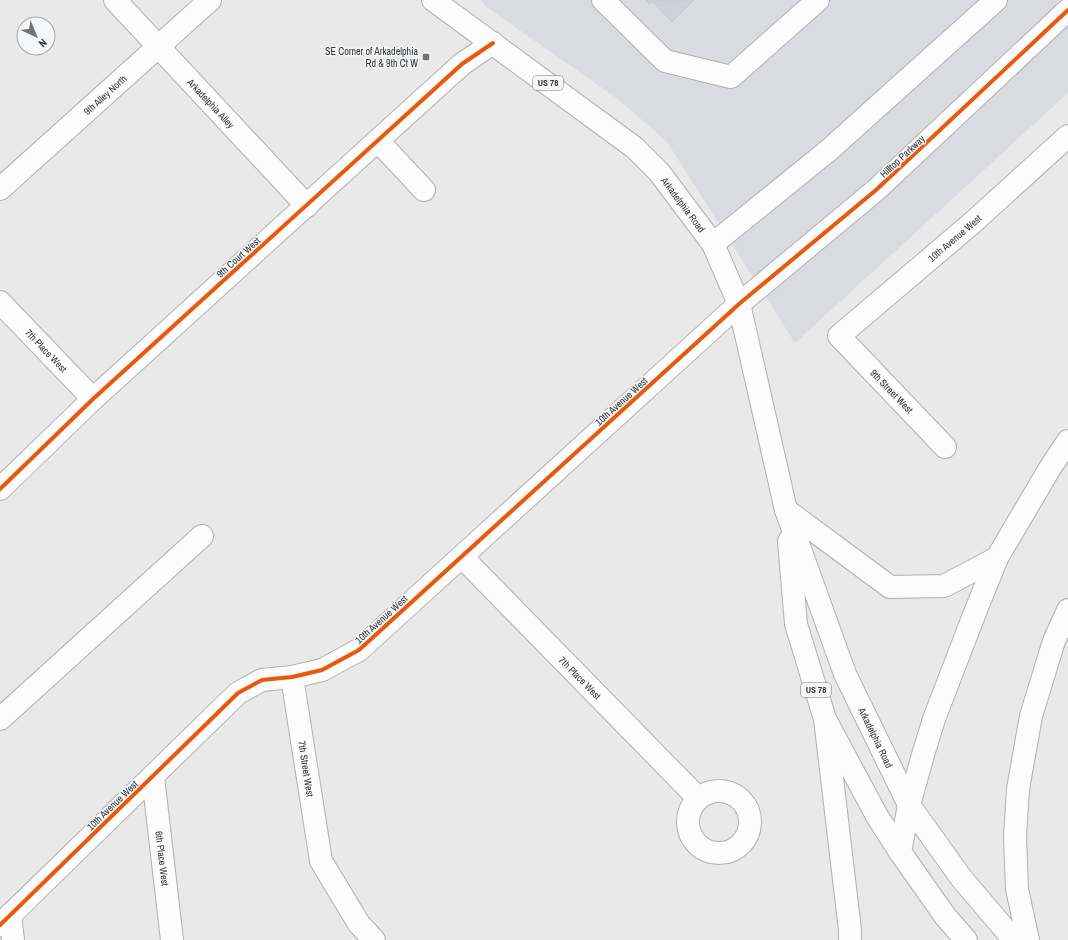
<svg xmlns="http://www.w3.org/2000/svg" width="1068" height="940" viewBox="0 0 1068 940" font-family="'Archivo Narrow',sans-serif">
<rect width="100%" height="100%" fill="#e9e9ea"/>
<path fill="#d9dbe0" d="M 481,0 L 1068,0 L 1068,93 L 795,343 L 667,142 L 618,99 L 485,6 Z"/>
<path fill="#d0d1da" stroke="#c9c9ca" d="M 646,0 L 694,0 L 672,22 L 652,1 L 650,4 Z"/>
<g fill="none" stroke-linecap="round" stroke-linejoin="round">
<defs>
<g id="minor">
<path id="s1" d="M 115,0 L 307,206"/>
<path d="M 603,0 L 665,61 L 731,77 L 818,0"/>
<path d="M 378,141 L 424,190"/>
<path id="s2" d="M 0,189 L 210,0"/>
<path d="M 713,244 L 829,150 L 996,0"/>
<path id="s3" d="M 0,302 L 93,399"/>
<path id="s4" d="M 945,447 L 839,336 L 971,224 L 1068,136"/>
<path d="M 0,489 L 93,399 L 462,64 L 493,43"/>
<path id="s5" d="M 462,557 L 698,798"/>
<path id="s6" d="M 292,677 L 321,861 L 359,924 L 374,940"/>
<path d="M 0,719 L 202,536"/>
<path id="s7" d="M 153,777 L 172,940"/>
<circle cx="719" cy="822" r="31"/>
<path d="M 10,915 L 13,940"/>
<path d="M 0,925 L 238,693 L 262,680 L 292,677 L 322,670 L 359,650 L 739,304 L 876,190 L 1068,10"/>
</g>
<g id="major">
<path id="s8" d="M 433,0 L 635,148 L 659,172 L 713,244 L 739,304 L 786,510 L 845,674 L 909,805 L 962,879 L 1014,940"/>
<path d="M 789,541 L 796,624 L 825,719 L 877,816 L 900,852 L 945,916 L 966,940"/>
</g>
<g id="highway">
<path d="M 786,510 L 890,587 L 944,586 L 997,558"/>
<path d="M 825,719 L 850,930 L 850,940"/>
<path d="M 900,852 L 909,805 L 923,755 L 934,719 L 974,615 L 997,558 L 1050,468 L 1068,441"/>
<path d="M 1028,940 L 1017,889 L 1015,836 L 1018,789 L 1031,716 L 1054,641 L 1068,610"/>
</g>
</defs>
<use href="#minor" stroke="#b0b0b0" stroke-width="24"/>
<use href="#major" stroke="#b0b0b0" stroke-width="24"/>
<use href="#highway" stroke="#b0b0b0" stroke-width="24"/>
<use href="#minor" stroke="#fcfcfc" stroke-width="22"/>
<use href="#major" stroke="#fcfcfc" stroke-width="22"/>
<use href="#highway" stroke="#fcfcfc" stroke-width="22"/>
<defs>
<g id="cycleway">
<path d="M 0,489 L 93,399 L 462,64 L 493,43"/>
<path d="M 0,925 L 238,693 L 262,680 L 292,677 L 322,670 L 359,650 L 739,304 L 876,190 L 1068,10"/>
</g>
</defs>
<use href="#cycleway" stroke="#f5f6f8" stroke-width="6"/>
<use href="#cycleway" stroke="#e8590c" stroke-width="4"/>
</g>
<rect fill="#727373" stroke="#f5f6f8" stroke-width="1.5" x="422" y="53" width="8" height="8" rx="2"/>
<g text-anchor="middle" stroke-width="3" stroke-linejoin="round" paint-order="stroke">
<g fill="#f5f6f8" stroke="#6c6e6e" stroke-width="1">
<rect x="533" y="76" width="30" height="14" rx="3"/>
<rect x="801" y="683" width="30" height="14" rx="3"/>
</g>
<g font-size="9" font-weight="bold" fill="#323333">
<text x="548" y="86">US 78</text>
<text x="816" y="693">US 78</text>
</g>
<g font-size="10" fill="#323333" stroke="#f5f6f8" text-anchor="end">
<text x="418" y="55">SE Corner of Arkadelphia<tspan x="418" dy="12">Rd &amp; 9th Ct W</tspan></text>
</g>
<g font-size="10" fill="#323333" stroke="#f5f6f8">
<text dy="4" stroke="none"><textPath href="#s2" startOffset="141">9th Alley North</textPath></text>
<text dy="4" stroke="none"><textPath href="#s1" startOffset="141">Arkadelphia Alley</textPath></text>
<text transform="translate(902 156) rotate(-43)" y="4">Hilltop Parkway</text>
<text dy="4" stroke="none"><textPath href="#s8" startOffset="325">Arkadelphia Road</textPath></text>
<text dy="4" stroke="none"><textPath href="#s4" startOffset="305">10th Avenue West</textPath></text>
<text transform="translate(238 257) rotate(-42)" y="4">9th Court West</text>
<text dy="4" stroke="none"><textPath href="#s3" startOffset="67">7th Place West</textPath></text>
<text transform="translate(892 391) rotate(46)" y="4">9th Street West</text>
<text transform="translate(621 401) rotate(-42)" y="4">10th Avenue West</text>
<text transform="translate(381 619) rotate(-42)" y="4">10th Avenue West</text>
<text dy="4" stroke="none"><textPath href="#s5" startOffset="169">7th Place West</textPath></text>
<text dy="4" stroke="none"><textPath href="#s8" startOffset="896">Arkadelphia Road</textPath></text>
<text dy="4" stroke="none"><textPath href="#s6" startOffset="93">7th Street West</textPath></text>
<text transform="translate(112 805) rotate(-44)" y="4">10th Avenue West</text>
<text dy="4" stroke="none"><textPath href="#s7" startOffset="82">6th Place West</textPath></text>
</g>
</g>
<g transform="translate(36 36) rotate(136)"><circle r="19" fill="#f5f6f8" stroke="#a7a8a9"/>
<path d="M0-3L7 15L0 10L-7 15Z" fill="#727373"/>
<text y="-6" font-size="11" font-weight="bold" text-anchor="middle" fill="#323333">N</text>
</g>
</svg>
